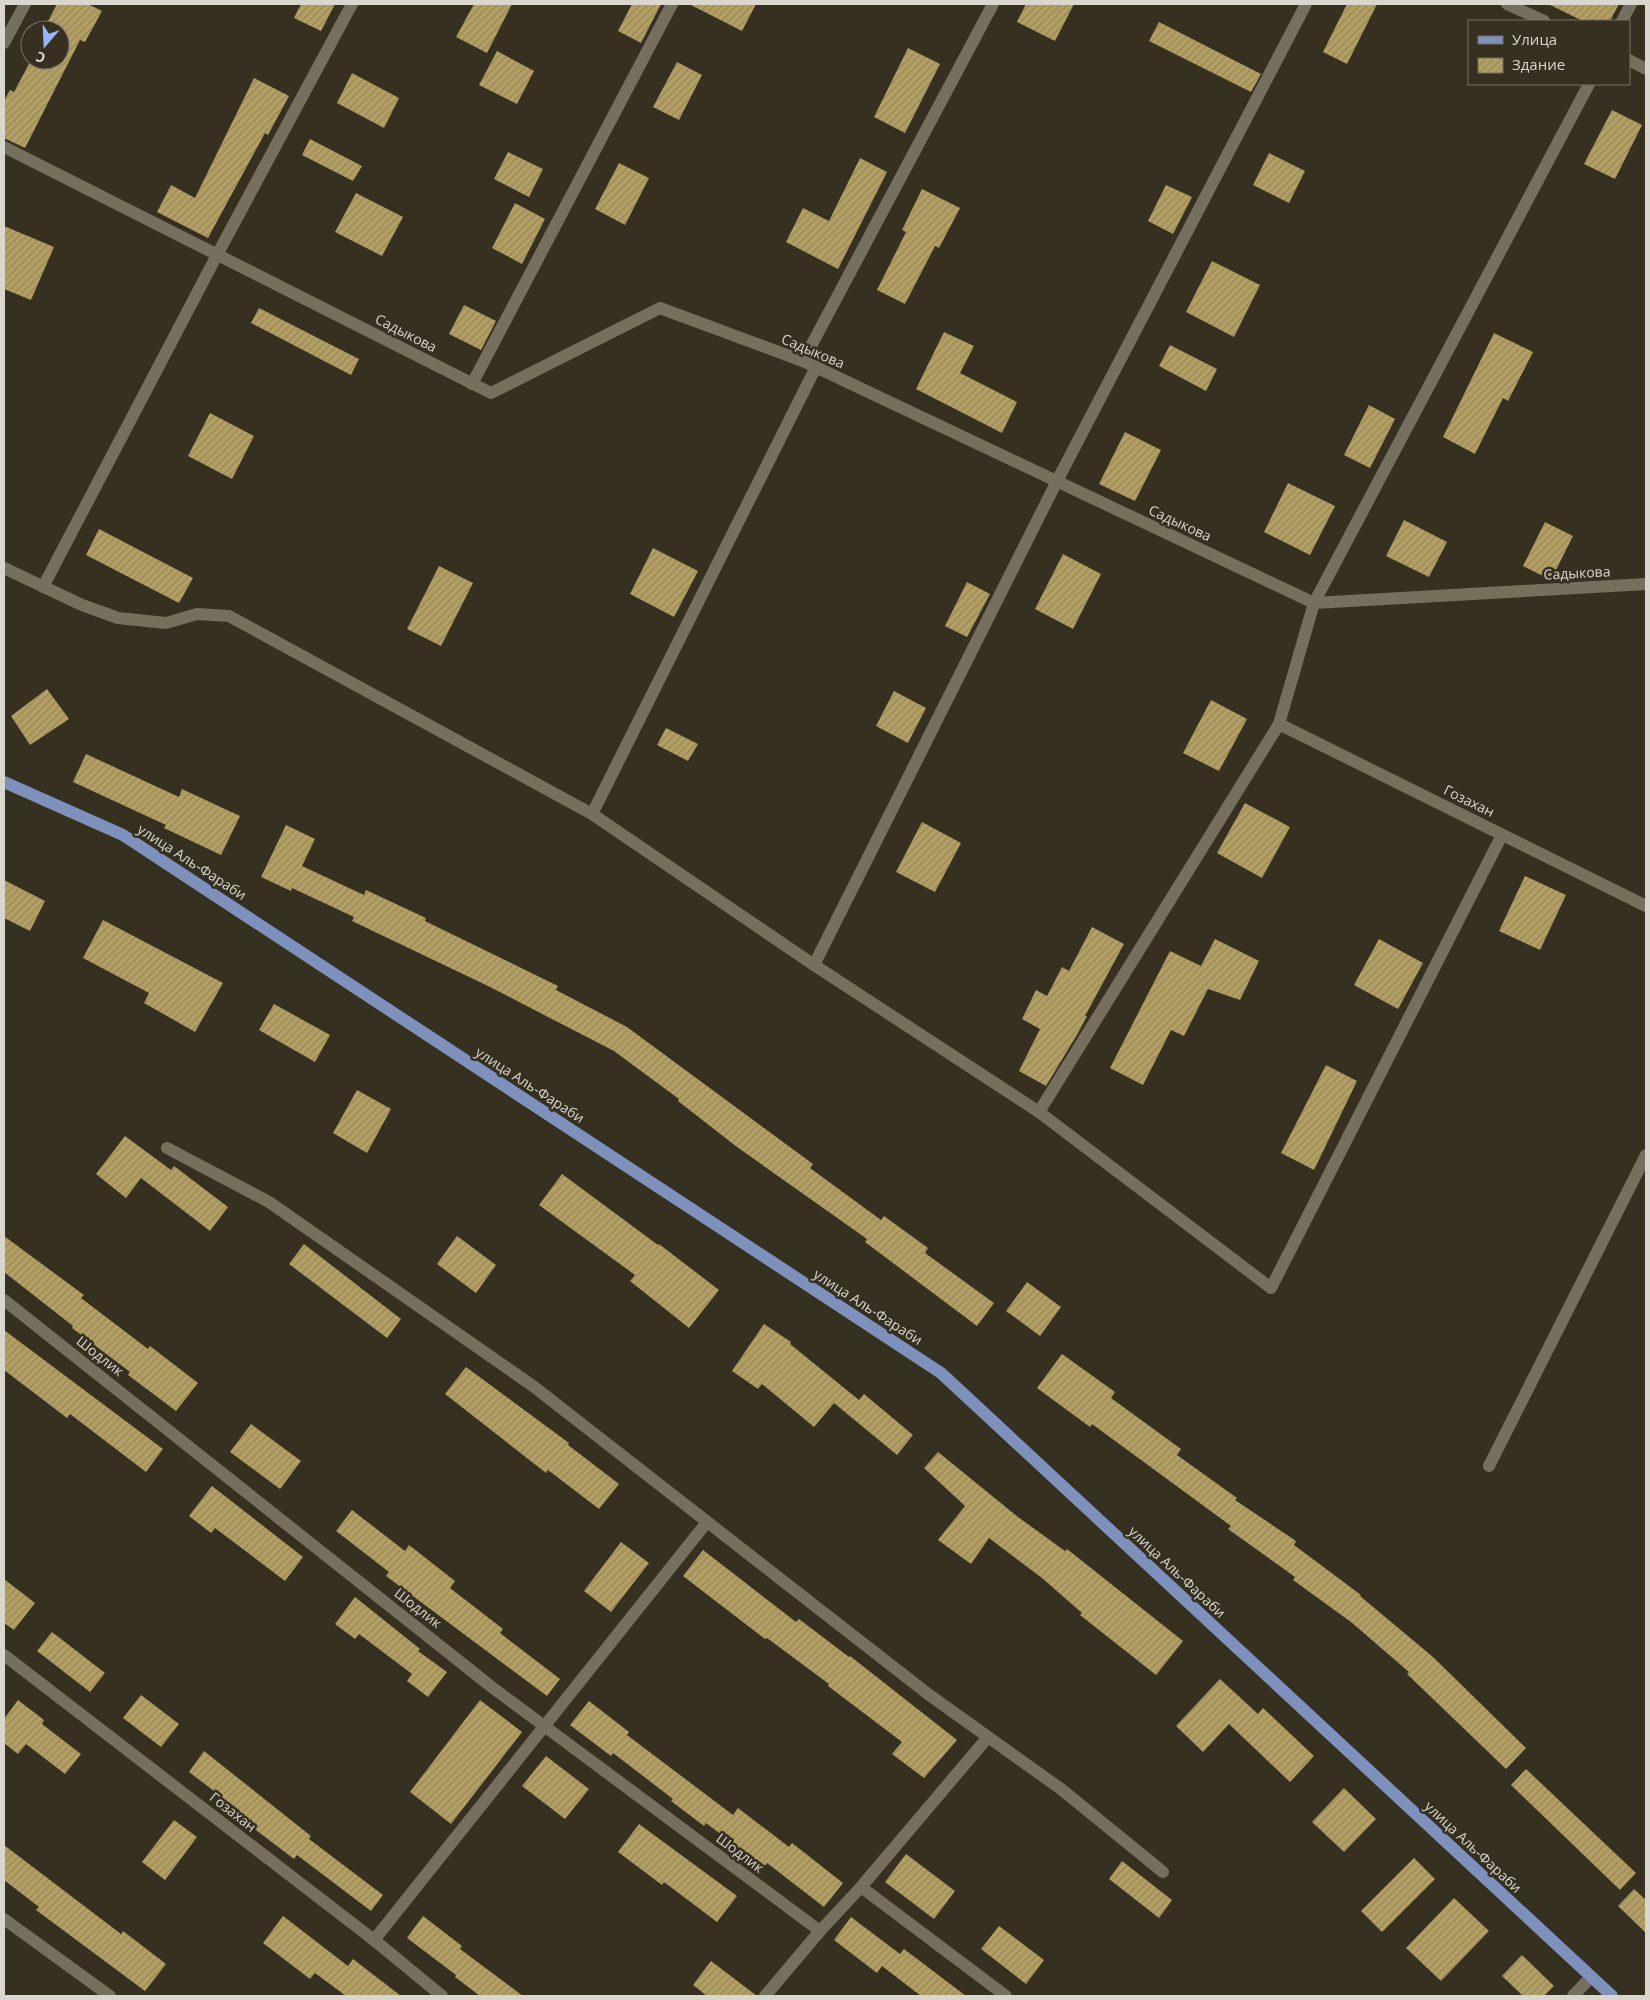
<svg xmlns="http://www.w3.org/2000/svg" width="1650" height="2000" viewBox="0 0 1650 2000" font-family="'Open Sans',sans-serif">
<defs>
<pattern id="building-hatch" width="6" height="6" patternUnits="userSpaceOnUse" patternTransform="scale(1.25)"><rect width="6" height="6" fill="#b39f63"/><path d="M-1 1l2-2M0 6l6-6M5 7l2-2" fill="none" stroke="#96875a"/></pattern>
</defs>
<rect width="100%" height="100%" fill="#353020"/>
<g fill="url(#building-hatch)">
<path d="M 57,4 L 88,4 L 102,11 L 85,42 L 80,40 L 25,148 L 4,138 L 4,101 L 10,90 L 14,92 L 31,60 L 60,60 L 60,29 L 47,23 Z"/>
<path d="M 301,4 L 335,4 L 321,31 L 294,18 Z"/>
<path d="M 474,4 L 512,4 L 487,53 L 456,37 Z"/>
<path d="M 632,4 L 661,4 L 641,43 L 618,31 Z"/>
<path d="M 689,4 L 756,4 L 742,31 Z"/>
<path d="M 1026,4 L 1074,4 L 1055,41 L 1017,22 Z"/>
<path d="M 1347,4 L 1377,4 L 1347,64 L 1323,52 Z"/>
<path d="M 1548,4 L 1619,4 L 1610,21 L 1583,21 Z"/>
<path d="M 1159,22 L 1261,74 L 1251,92 L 1149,41 Z"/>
<path d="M 908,48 L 940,64 L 905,133 L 874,117 Z"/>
<path d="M 497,51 L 534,71 L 517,104 L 479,85 Z"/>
<path d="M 677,62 L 702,75 L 679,120 L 653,107 Z"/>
<path d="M 352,73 L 399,98 L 384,128 L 337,103 Z"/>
<path d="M 254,78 L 289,96 L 268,135 L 265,133 L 208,238 L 157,212 L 171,185 L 195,198 Z"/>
<path d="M 1612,110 L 1642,125 L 1615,179 L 1584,164 Z"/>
<path d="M 310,139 L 362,166 L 353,181 L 302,155 Z"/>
<path d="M 508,152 L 543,169 L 529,197 L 494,179 Z"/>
<path d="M 1269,153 L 1305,171 L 1289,203 L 1253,185 Z"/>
<path d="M 860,158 L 887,172 L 838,269 L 786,242 L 803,208 L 829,221 Z"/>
<path d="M 619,163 L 649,178 L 625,225 L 595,209 Z"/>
<path d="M 1166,185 L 1192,197 L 1173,234 L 1148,221 Z"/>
<path d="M 922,189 L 960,208 L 939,248 L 935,246 L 905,304 L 877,290 L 906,232 L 902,230 Z"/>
<path d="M 356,193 L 403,217 L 382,256 L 335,232 Z"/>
<path d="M 515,203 L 545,219 L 522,264 L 492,248 Z"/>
<path d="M 4,226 L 54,247 L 31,300 L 4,289 Z"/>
<path d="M 1212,261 L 1260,285 L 1234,337 L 1186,312 Z"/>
<path d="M 464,305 L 496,321 L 481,350 L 449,334 Z"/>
<path d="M 259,308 L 359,359 L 351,375 L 251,323 Z"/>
<path d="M 944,332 L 974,346 L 960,373 L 1017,402 L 1002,433 L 916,389 Z"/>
<path d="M 1494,333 L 1533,352 L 1508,401 L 1503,398 L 1475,454 L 1443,437 Z"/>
<path d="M 1170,345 L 1217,369 L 1206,391 L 1159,366 Z"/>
<path d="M 1369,405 L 1395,419 L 1370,468 L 1344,455 Z"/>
<path d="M 210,413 L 254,436 L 232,479 L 188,456 Z"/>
<path d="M 1125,432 L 1161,450 L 1135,501 L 1099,484 Z"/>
<path d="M 1288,483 L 1335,506 L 1310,555 L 1264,532 Z"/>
<path d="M 1404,520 L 1447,542 L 1429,577 L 1386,556 Z"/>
<path d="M 1545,522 L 1573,536 L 1551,580 L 1523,566 Z"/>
<path d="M 99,529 L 193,578 L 179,603 L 86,555 Z"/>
<path d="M 653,548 L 698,571 L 674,617 L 630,594 Z"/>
<path d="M 1063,554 L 1101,574 L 1073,629 L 1035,609 Z"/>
<path d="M 439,566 L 473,583 L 441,646 L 407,629 Z"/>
<path d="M 967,582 L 990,594 L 967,637 L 945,626 Z"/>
<path d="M 47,689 L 69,719 L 30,745 L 11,716 Z"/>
<path d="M 894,691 L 926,708 L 908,743 L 876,726 Z"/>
<path d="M 1211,700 L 1247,719 L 1219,771 L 1183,753 Z"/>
<path d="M 666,728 L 698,744 L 688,761 L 657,745 Z"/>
<path d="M 86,754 L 179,797 L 182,789 L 240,816 L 221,855 L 164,828 L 166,825 L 73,782 Z"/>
<path d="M 1245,803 L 1290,827 L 1262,878 L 1217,853 Z"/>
<path d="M 922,822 L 961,843 L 935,892 L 896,872 Z"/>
<path d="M 286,825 L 315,839 L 302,866 L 364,895 L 366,890 L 426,918 L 425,921 L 558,986 L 556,990 L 627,1027 L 813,1164 L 810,1168 L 881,1220 L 884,1216 L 928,1248 L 925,1253 L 994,1303 L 977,1326 L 865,1242 L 867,1239 L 737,1147 L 678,1101 L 679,1099 L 614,1051 L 488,986 L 352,921 L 354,917 L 292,888 L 291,891 L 261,877 Z"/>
<path d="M 1525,876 L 1566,895 L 1540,950 L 1499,931 Z"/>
<path d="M 4,880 L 45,901 L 30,931 L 4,918 Z"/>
<path d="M 103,920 L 223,983 L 195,1032 L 144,1003 L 149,993 L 83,958 Z"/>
<path d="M 1092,927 L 1124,944 L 1085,1016 L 1087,1016 L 1078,1033 L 1046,1086 L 1019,1071 L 1040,1029 L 1022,1019 L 1036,990 L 1047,996 L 1062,967 L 1069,971 Z"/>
<path d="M 1215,939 L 1259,961 L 1240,1000 L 1208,989 L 1184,1036 L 1171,1030 L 1143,1085 L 1110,1068 L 1170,951 L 1201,966 Z"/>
<path d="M 1379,939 L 1423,963 L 1398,1009 L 1354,985 Z"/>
<path d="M 274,1004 L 330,1035 L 315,1062 L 259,1030 Z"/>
<path d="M 1326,1065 L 1357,1081 L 1314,1170 L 1281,1153 Z"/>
<path d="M 357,1090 L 391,1109 L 367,1153 L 333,1133 Z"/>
<path d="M 125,1136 L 171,1170 L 174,1166 L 228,1207 L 210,1231 L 141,1178 L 126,1198 L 96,1174 Z"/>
<path d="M 562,1174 L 658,1245 L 659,1244 L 719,1290 L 689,1328 L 630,1281 L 635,1275 L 539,1205 Z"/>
<path d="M 4,1236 L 84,1295 L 81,1298 L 148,1349 L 150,1346 L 198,1383 L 176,1411 L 128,1375 L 130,1372 L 72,1328 L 73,1326 L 4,1272 Z"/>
<path d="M 457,1236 L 496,1265 L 476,1293 L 437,1264 Z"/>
<path d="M 304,1244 L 401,1319 L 387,1338 L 289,1264 Z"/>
<path d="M 1027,1282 L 1061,1307 L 1040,1336 L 1006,1311 Z"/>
<path d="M 764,1324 L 791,1342 L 790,1344 L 859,1400 L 864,1394 L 913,1435 L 897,1455 L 834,1403 L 814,1427 L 762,1384 L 758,1389 L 732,1371 Z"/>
<path d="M 4,1330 L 163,1449 L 146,1472 L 70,1414 L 67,1418 L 4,1370 Z"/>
<path d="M 1062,1354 L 1115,1392 L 1111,1398 L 1181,1449 L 1177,1455 L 1237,1498 L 1235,1500 L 1296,1541 L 1294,1545 L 1361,1595 L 1360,1596 L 1433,1657 L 1526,1748 L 1506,1769 L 1407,1674 L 1409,1672 L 1351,1622 L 1293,1580 L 1295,1577 L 1228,1529 L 1231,1526 L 1092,1424 L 1090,1427 L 1037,1388 Z"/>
<path d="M 466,1367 L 569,1443 L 568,1445 L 619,1484 L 599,1509 L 548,1470 L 546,1473 L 445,1394 Z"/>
<path d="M 251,1424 L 301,1461 L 280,1489 L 230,1452 Z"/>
<path d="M 938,1452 L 1018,1517 L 1065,1551 L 1067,1549 L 1183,1641 L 1156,1675 L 1080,1615 L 1082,1613 L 1042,1578 L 989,1538 L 971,1564 L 938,1540 L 965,1506 L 924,1468 Z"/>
<path d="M 212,1486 L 303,1557 L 285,1581 L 215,1528 L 211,1533 L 189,1516 Z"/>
<path d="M 352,1510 L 405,1551 L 409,1545 L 455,1581 L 450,1588 L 503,1629 L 500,1633 L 560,1679 L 547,1696 L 386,1576 L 389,1572 L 336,1531 Z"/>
<path d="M 621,1542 L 649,1563 L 611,1612 L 584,1591 Z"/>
<path d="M 703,1550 L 796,1622 L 799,1619 L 849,1657 L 850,1656 L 957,1740 L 924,1778 L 892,1754 L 902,1742 L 828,1686 L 829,1684 L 767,1638 L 765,1639 L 683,1576 Z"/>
<path d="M 4,1579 L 35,1603 L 14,1630 L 4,1623 Z"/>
<path d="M 355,1597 L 420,1649 L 418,1651 L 447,1672 L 428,1697 L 407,1681 L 412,1674 L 359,1634 L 355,1639 L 335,1624 Z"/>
<path d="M 52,1632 L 105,1673 L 90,1692 L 37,1651 Z"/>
<path d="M 1220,1679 L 1258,1714 L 1263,1708 L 1314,1756 L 1290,1782 L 1229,1724 L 1203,1752 L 1176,1726 Z"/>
<path d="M 141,1695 L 179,1724 L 161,1747 L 123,1718 Z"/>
<path d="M 18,1700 L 44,1720 L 42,1724 L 81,1754 L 65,1774 L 26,1744 L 18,1754 L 4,1743 L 4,1719 Z"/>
<path d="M 480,1700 L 522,1732 L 451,1824 L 410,1792 Z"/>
<path d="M 589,1701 L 629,1732 L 627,1735 L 733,1815 L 738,1808 L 789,1847 L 792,1843 L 843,1883 L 824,1907 L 767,1863 L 764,1867 L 706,1823 L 704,1826 L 671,1801 L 673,1799 L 613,1753 L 611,1756 L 570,1725 Z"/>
<path d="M 204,1751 L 311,1836 L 309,1839 L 383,1895 L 371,1911 L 297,1855 L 294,1859 L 235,1814 L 239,1810 L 189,1772 Z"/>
<path d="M 546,1756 L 589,1789 L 565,1819 L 522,1786 Z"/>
<path d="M 1526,1769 L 1636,1873 L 1620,1890 L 1511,1785 Z"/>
<path d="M 1344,1788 L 1376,1819 L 1344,1852 L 1312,1822 Z"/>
<path d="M 174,1820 L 197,1837 L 165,1880 L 142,1862 Z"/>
<path d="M 639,1824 L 737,1896 L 717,1922 L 664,1882 L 662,1885 L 618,1852 Z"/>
<path d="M 4,1845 L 121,1934 L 123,1931 L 166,1964 L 145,1991 L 36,1910 L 39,1907 L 4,1880 Z"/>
<path d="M 906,1854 L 955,1891 L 934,1919 L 885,1882 Z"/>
<path d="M 1414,1858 L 1435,1879 L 1382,1932 L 1361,1911 Z"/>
<path d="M 1122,1861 L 1172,1900 L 1159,1918 L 1109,1879 Z"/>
<path d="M 1634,1889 L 1646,1900 L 1646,1933 L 1618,1906 Z"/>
<path d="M 1454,1898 L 1489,1931 L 1441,1981 L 1406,1948 Z"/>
<path d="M 283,1916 L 348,1966 L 353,1959 L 401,1996 L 346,1996 L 315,1973 L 310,1979 L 263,1943 Z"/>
<path d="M 423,1916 L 462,1946 L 460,1949 L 523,1996 L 480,1996 L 455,1977 L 456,1975 L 407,1938 Z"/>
<path d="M 851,1917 L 900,1954 L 904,1949 L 966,1996 L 921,1996 L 882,1966 L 877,1973 L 834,1940 Z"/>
<path d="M 999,1926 L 1044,1960 L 1026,1984 L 981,1949 Z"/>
<path d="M 1522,1955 L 1554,1986 L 1544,1996 L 1523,1996 L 1502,1976 Z"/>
<path d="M 711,1961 L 757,1996 L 707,1996 L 693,1985 Z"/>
</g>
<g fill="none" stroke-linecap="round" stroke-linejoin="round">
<g stroke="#75705e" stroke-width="12">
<path d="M 1507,4 L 1544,21"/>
<path d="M 1622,21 L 1631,4"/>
<path d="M 4,43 L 25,4"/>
<path d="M 1629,60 L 1646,69"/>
<path d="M 4,147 L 491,393 L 660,308 L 803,361 L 1314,603 L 1646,584"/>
<path d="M 803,361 L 993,4"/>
<path d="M 472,384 L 672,4"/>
<path d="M 4,568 L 82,605 L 118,618 L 166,623 L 197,614 L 229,616 L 592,814 L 814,965 L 1039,1112 L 1271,1288 L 1502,835"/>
<path d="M 43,587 L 217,255 L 352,4"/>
<path d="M 1279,724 L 1646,906"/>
<path d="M 592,814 L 816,367"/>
<path d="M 814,965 L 1057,481 L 1306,4"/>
<path d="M 1039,1112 L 1279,724 L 1314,603 L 1589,84"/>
<path d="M 167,1148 L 269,1202 L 533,1386 L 928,1694 L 1061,1789 L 1163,1872"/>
<path d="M 4,1300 L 493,1688 L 820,1931"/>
<path d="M 1489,1466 L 1646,1155"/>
<path d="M 4,1655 L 374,1940 L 442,1996"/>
<path d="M 861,1887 L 1006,1996"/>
<path d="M 4,1919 L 110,1996"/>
<path d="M 374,1940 L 707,1522"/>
<path d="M 765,1996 L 820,1931 L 861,1887 L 988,1737"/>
<path d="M 1573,1996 L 1591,1977"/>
</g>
<path stroke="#7e90bc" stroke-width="12" d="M 4,782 L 123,835 L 941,1373 L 1612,1996"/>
</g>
<g text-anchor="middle" stroke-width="5" stroke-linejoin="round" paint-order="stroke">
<g font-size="14" fill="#d9d6cd" stroke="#353020">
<text transform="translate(406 333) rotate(27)" y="5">Садыкова</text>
<text transform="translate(813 351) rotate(23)" y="5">Садыкова</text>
<text transform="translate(1180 523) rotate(25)" y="5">Садыкова</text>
<text transform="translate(1577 573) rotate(-3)" y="5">Садыкова</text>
<text transform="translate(1469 801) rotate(26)" y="5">Гозахан</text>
<text transform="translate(192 862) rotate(33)" y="5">улица Аль-Фараби</text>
<text transform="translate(530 1085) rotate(33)" y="5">улица Аль-Фараби</text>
<text transform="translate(868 1307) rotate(33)" y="5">улица Аль-Фараби</text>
<text transform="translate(100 1356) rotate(38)" y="5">Шодлик</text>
<text transform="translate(1177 1572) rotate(43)" y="5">улица Аль-Фараби</text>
<text transform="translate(418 1608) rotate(38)" y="5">Шодлик</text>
<text transform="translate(233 1812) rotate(38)" y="5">Гозахан</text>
<text transform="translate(1473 1847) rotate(43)" y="5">улица Аль-Фараби</text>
<text transform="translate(740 1853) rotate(37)" y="5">Шодлик</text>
</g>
</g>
<rect width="1650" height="2000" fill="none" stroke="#d9d6cd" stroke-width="10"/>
<rect x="1468" y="20" width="162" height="65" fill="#353020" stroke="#777265"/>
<rect x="1478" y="36" width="25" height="8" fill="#7e90bc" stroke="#777265"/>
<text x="1512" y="45" font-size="15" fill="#d9d6cd">Улица</text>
<rect x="1478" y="58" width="25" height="15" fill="url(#building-hatch)" stroke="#777265"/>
<text x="1512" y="70" font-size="15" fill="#d9d6cd">Здание</text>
<g transform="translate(45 45) rotate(199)"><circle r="24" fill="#353020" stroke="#777265"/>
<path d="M0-4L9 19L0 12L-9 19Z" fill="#97b6fd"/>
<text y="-8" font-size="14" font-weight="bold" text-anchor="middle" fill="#d9d6cd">С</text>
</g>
</svg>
